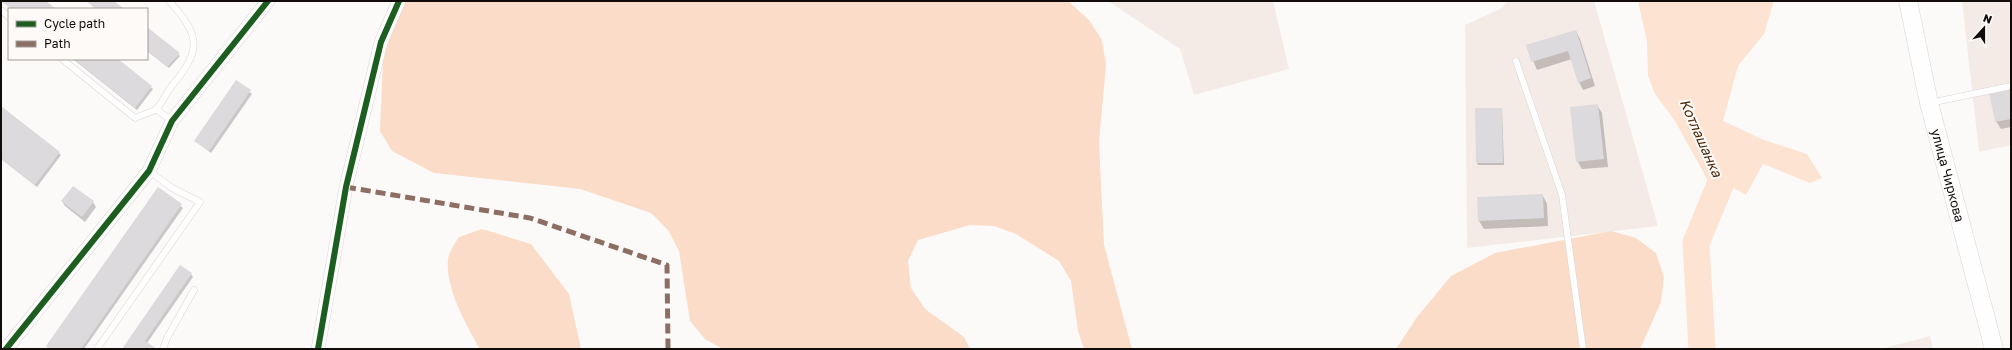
<svg xmlns="http://www.w3.org/2000/svg" width="2012" height="350" viewBox="0 0 2012 350" font-family="'Golos Text',sans-serif">
<rect width="100%" height="100%" fill="#fcfaf9"/>
<g fill="#f4ebe6">
<path d="M 1108,1 L 1273,1 L 1289,69 L 1194,95 L 1180,49 Z"/>
<path d="M 1508,1 L 1594,1 L 1658,226 L 1467,248 L 1465,25 L 1500,9 Z"/>
<path d="M 1962,1 L 2011,1 L 2011,145 L 1979,152 Z"/>
<path d="M 1930,336 L 1933,349 L 1881,349 Z"/>
</g>
<g fill="#fbdcc8">
<path d="M 401,1 L 1068,1 L 1089,20 L 1102,40 L 1106,65 L 1099,142 L 1104,245 L 1132,349 L 1084,349 L 1078,331 L 1071,281 L 1059,261 L 1016,234 L 994,226 L 970,225 L 918,240 L 908,261 L 911,288 L 925,309 L 964,337 L 970,349 L 723,349 L 705,339 L 690,321 L 679,251 L 668,230 L 651,213 L 580,189 L 434,173 L 392,151 L 380,131 L 383,60 L 396,12 Z"/>
<path d="M 482,229 L 531,244 L 569,294 L 581,349 L 480,349 C 466,325 445,288 448,259 C 449,252 455,243 459,237 Z"/>
<path d="M 1611,231 L 1636,238 L 1656,253 L 1664,277 L 1661,302 L 1640,349 L 1396,349 L 1417,317 L 1451,276 L 1495,253 Z"/>
</g>
<path fill="#fde3d1" d="M 1638,1 L 1774,1 L 1764,34 L 1738,66 L 1723,121 L 1764,140 L 1807,154 L 1822,178 L 1810,183 L 1763,164 L 1746,195 L 1701,168 L 1675,121 L 1655,94 L 1648,76 L 1647,42 Z"/>
<g fill="#0003">
<path d="M 147,28 L 180,56 L 169,68 L 147,51 Z"/>
<path d="M 1576,31 L 1580,39 L 1595,86 L 1583,90 L 1579,82 L 1572,59 L 1537,70 L 1527,46 Z"/>
<path d="M 73,59 L 117,59 L 153,89 L 137,110 Z"/>
<path d="M 236,81 L 252,94 L 211,153 L 195,141 Z"/>
<path d="M 2011,89 L 2011,127 L 2001,129 L 1996,121 Z"/>
<path d="M 1597,105 L 1602,113 L 1608,167 L 1582,169 L 1577,161 Z"/>
<path d="M 1,107 L 61,155 L 37,187 L 1,159 Z"/>
<path d="M 1502,109 L 1504,165 L 1478,165 L 1477,163 Z"/>
<path d="M 158,188 L 183,208 L 84,349 L 48,349 L 47,346 Z"/>
<path d="M 1543,196 L 1547,204 L 1548,226 L 1484,229 L 1479,221 L 1478,198 Z"/>
<path d="M 62,201 L 93,202 L 96,207 L 85,222 L 65,206 Z"/>
<path d="M 191,274 L 193,277 L 147,343 L 155,349 L 123,349 Z"/>
</g>
<g fill="none" stroke-linecap="round" stroke-linejoin="round">
<path stroke="#fde3d1" stroke-width="27" d="M 1702,349 L 1696,243 L 1722,180 L 1707,148"/>
</g>
<g fill="#dcdadd">
<path d="M 1,1 L 46,1 L 56,9 L 11,9 Z"/>
<path d="M 86,1 L 114,1 L 124,9 L 96,9 Z"/>
<path d="M 147,27 L 180,53 L 167,67 L 147,50 Z"/>
<path d="M 1576,30 L 1591,78 L 1578,83 L 1568,51 L 1531,62 L 1526,45 Z"/>
<path d="M 74,59 L 118,59 L 152,86 L 135,108 Z"/>
<path d="M 236,80 L 251,90 L 209,151 L 194,141 Z"/>
<path d="M 2011,88 L 2011,119 L 1995,122 L 1989,92 Z"/>
<path d="M 1598,104 L 1604,159 L 1576,162 L 1570,107 Z"/>
<path d="M 1,106 L 60,152 L 35,185 L 1,159 Z"/>
<path d="M 1475,108 L 1502,108 L 1503,163 L 1476,163 Z"/>
<path d="M 73,186 L 94,201 L 82,217 L 61,201 Z"/>
<path d="M 158,187 L 182,204 L 81,349 L 50,349 L 46,346 Z"/>
<path d="M 1543,194 L 1544,218 L 1478,221 L 1477,197 Z"/>
<path d="M 180,265 L 192,273 L 145,341 L 157,349 L 122,349 Z"/>
</g>
<g fill="none" stroke-linecap="round" stroke-linejoin="round">
<defs>
<g id="lane">
<path d="M 1,10 L 9,17"/>
<path d="M 62,59 L 135,118 C 141,115 149,113 155,110 C 161,106 166,93 171,87 C 201,51 202,37 169,1"/>
<path d="M 1516,61 L 1562,195 L 1583,349"/>
<path d="M 1930,103 L 2011,86"/>
<path d="M 156,109 L 172,121"/>
<path d="M 97,349 L 200,202 L 172,188 L 149,171"/>
<path d="M 163,349 L 167,338 L 194,290"/>
</g>
<g id="street">
<path d="M 6,349 L 149,171 L 172,121 L 268,1"/>
<path d="M 318,349 L 346,187 L 381,42 L 399,1"/>
</g>
<g id="secondary">
<path id="s1" d="M 1908,1 L 1929,103 L 1994,349"/>
</g>
</defs>
<use href="#lane" stroke="#d9d6d3" stroke-width="7"/>
<use href="#street" stroke="#d9d6d3" stroke-width="14"/>
<use href="#secondary" stroke="#d9d6d3" stroke-width="19"/>
<use href="#lane" stroke="#fffefe" stroke-width="6"/>
<use href="#street" stroke="#fffefe" stroke-width="13"/>
<use href="#secondary" stroke="#fffefe" stroke-width="18"/>
<path stroke="#8d6e63" stroke-width="5" stroke-dasharray="10 5" stroke-linecap="butt" d="M 346,187 L 530,218 L 667,265 L 668,349"/>
<defs>
<g id="cycleway">
<path d="M 6,349 L 149,171 L 172,121 L 268,1"/>
<path d="M 318,349 L 346,187 L 381,42 L 399,1"/>
</g>
</defs>
<use href="#cycleway" stroke="#fdfaf8" stroke-width="8"/>
<use href="#cycleway" stroke="#1b5e20" stroke-width="6"/>
</g>
<g text-anchor="middle" stroke-width="4" stroke-linejoin="round" paint-order="stroke">
<g font-size="13" fill="#110c09" stroke="#fdfaf8">
<text dy="5" stroke="none"><textPath href="#s1" startOffset="179">улица Чиркова</textPath></text>
</g>
<g font-size="14" font-style="italic" fill="#4c2607" stroke="#fdfaf8">
<text transform="translate(1701 138) rotate(66)" y="5">Котлашанка</text>
</g>
</g>
<rect width="2012" height="350" fill="none" stroke="#110c09" stroke-width="4"/>
<rect x="8" y="8" width="140" height="52" fill="#fdfaf8" stroke="#9f9b98"/>
<rect x="16" y="21" width="20" height="6" fill="#1b5e20" stroke="#9f9b98"/>
<text x="44" y="28" font-size="12" fill="#110c09">Cycle path</text>
<rect x="16" y="41" width="20" height="6" fill="#8d6e63" stroke="#9f9b98"/>
<text x="44" y="48" font-size="12" fill="#110c09">Path</text>
<g transform="translate(1984 28) rotate(21)" stroke="#fdfaf8" stroke-width="3" paint-order="stroke">
<path d="M0-3L7 15L0 10L-7 15Z" fill="#110c09"/>
<text y="-6" font-size="11" font-weight="bold" text-anchor="middle" fill="#110c09">N</text>
</g>
</svg>
